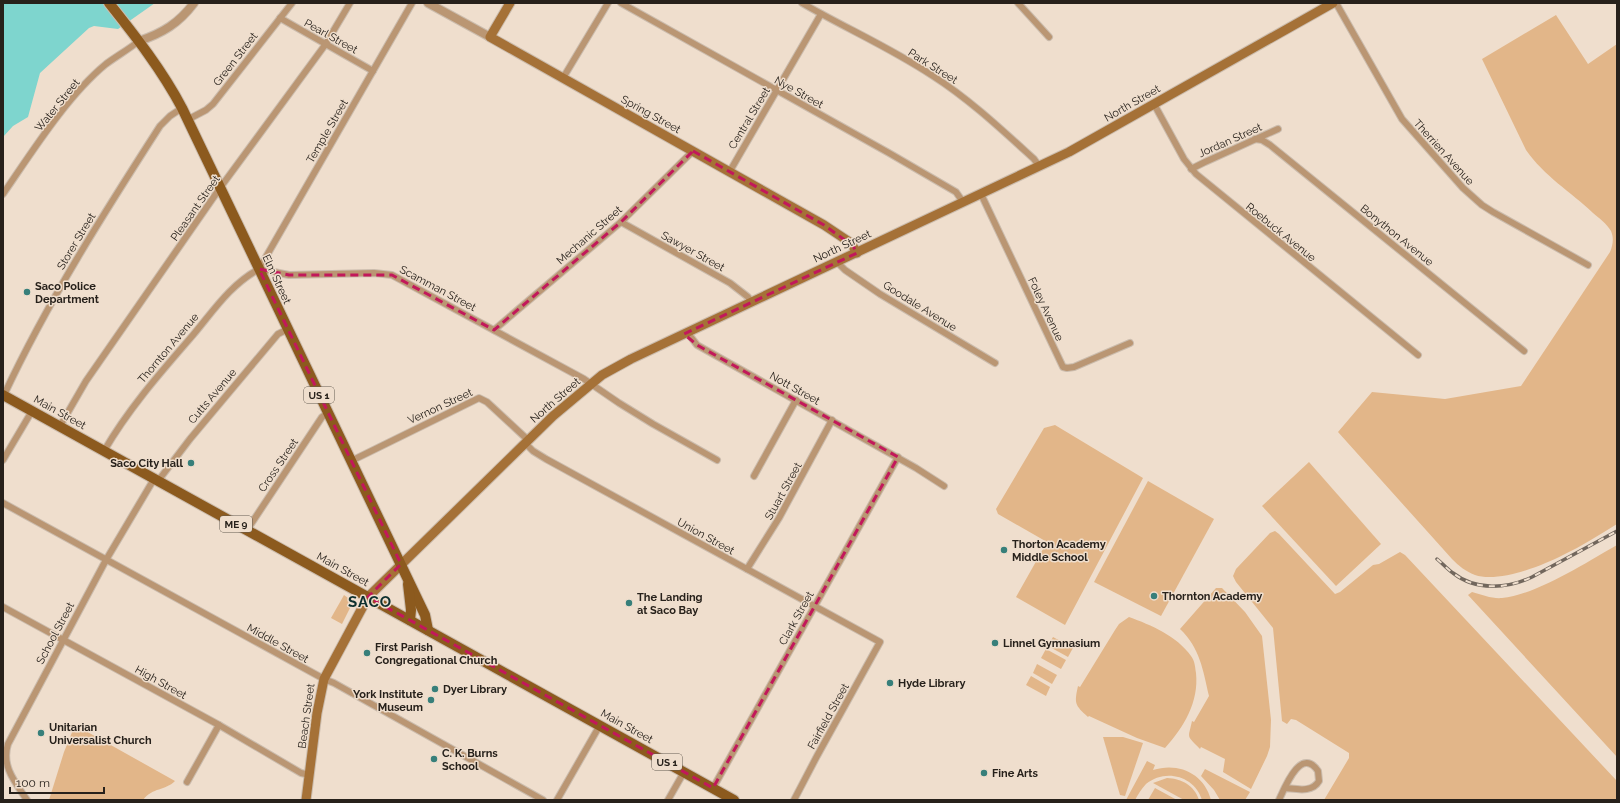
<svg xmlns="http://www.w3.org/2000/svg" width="1620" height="803" viewBox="0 0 1620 803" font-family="Raleway,sans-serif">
<rect width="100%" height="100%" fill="#efdecd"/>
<g fill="#e2b689">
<path d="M 1556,15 L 1588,64 L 1617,44 L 1617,524 C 1599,535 1582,546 1563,555 C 1542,566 1498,583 1475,575 C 1465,571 1459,566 1452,559 L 1338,432 L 1372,392 L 1445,399 L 1521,386 L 1610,252 C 1613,245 1614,238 1611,231 C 1607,224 1599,218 1593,213 C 1571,192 1544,176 1526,150 L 1482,59 Z"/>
<path d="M 1055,425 L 1143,478 L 1065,625 L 1016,597 L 1047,542 L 998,514 L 996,509 L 1044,428 Z"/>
<path d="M 1309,462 L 1381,544 L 1336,586 L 1262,506 Z"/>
<path d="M 1148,481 L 1214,519 L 1161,616 L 1094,582 Z"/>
<path d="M 1275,531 L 1279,534 L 1335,594 L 1340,592 L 1373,565 L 1379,564 L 1400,552 L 1405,555 L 1617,781 L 1617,800 L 1324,800 L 1349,758 L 1349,753 L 1296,720 L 1291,719 L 1287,724 L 1282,721 L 1273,628 L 1236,582 L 1233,576 L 1236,569 L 1270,533 Z"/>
<path d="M 1617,545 L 1617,757 L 1468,595 L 1472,592 C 1482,595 1493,599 1502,598 C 1536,595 1587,562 1617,545 Z"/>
<path d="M 1216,588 L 1222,588 L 1245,612 L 1262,636 L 1271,720 L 1270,747 L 1267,756 L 1251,789 L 1223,772 L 1225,759 L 1201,747 L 1200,749 C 1186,734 1188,740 1192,721 L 1194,722 L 1209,696 C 1203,670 1200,648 1180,629 Z"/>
<path d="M 344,595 L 352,601 L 352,604 L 342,624 L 331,618 Z"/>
<path d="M 1129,617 C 1151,625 1177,636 1191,656 C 1195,661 1195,667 1196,673 C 1199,702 1184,727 1165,748 L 1137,738 L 1089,716 L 1088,717 C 1075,705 1074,704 1078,686 L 1080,687 L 1115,630 L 1119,624 Z"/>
<path d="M 1053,637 L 1073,648 L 1068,657 L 1048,646 Z"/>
<path d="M 1046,649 L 1066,660 L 1061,669 L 1041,658 Z"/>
<path d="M 1037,664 L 1057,675 L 1052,684 L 1033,673 Z"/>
<path d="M 1031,676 L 1050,687 L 1046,696 L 1026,685 Z"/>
<path d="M 75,725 L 175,781 C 165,791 153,787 143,800 L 49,800 L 64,752 Z"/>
<path d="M 1103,737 L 1123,737 L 1143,743 L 1125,796 L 1120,795 Z"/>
<path d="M 1147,761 L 1155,765 L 1153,770 C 1178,762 1204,773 1211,800 L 1202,800 C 1195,776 1165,768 1146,784 C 1141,789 1138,795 1135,800 L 1126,800 Z"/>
<path d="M 1205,769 L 1250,792 L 1245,800 L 1220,800 L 1214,790 L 1201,776 Z"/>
<path d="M 1167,778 C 1182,779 1194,785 1199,800 L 1184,800 L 1153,783 Z"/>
<path d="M 1155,788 L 1177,800 L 1148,800 Z"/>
</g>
<path fill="#7ed5ce" d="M 3,3 L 155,3 L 118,29 L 94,26 L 89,28 L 40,73 L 28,117 L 13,126 L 3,137 Z"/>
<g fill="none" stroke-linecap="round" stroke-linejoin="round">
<defs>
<g id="minor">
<path d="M 621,3 L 889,153 L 956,192 L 963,202"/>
<path d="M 802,3 C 845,28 891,48 933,76 C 969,99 1001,129 1034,159 L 1039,166"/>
<path d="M 1018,3 L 1049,37"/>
<path d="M 1336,3 L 1402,119 L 1463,188 L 1482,205 L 1493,212 L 1588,265"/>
<path d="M 280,18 L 373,71"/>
<path d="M 563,78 L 608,3"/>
<path d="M 1154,104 L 1184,159 L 1196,174 L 1418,355"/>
<path d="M 187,120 L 206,110 L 213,104 L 292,3"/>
<path d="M 1255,139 L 1262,140 L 1270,145 L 1524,351"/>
<path d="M 1191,169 L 1205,162 L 1278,129"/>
<path d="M 730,171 L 821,14"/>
<path d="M 3,194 C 32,152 67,96 106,64 C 117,56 129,49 139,41"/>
<path d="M 981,194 L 1063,367 L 1067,368 L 1074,367 L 1130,343"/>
<path d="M 621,222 L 730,283 L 748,297 L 751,302"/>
<path d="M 837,262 L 845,270 L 880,294 L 995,363"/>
<path d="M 259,269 L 289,275 L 374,273 L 392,275 L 584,379 L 619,403 L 653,424 L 717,460"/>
<path d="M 259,269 L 412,3"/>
<path d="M 494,330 L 621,222 L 693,151"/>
<path d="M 687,332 L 697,345 L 916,468 L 944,486"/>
<path d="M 4,395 C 48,301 104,213 160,126 L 170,116 L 182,108"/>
<path d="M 60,426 L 86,381 L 220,188 L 325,45 L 350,3"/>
<path d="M 525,443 L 533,451 L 546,459 L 880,642 L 817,756 L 794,800"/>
<path d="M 104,451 C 129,408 161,372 193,335 C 214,310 230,285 259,269"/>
<path d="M 3,460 L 32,411"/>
<path d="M 351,461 L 479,398 L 487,402 L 528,440"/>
<path d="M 754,476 L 796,400"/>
<path d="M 158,481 L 190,439 L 278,334 L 288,329"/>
<path d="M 3,503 L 324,679 L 334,683 L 543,800"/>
<path d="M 247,530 L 322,417 L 328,413"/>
<path d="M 747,569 L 779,518 L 832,420"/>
<path d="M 3,607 L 219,725 L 301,773 L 310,775"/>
<path d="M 187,782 L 219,725"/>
<path d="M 713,788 L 898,457"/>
<path d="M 27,800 C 15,782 1,766 8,744 L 106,560 L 154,479"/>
<path d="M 557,800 L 600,725"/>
<path d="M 668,800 L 684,772"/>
<path d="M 1279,800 C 1285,787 1301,746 1318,771 L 1319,781 C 1312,793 1297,789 1285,788"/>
</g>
<g id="tertiary">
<path d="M 428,3 L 490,37"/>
<path d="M 139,41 C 163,33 179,23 194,3"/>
</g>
<g id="secondary">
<path d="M 510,3 L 490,37 L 824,225 L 851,243 L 857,253"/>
<path d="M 306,800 L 317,713 L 324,679 L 368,597 L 553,416 L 602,375 L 631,359 L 1069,152 L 1333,3"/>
</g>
<g id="primary">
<path d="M 109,3 C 136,37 162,70 182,108 L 425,615 L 428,630"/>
<path d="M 3,395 L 734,800"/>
<path d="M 408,584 L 411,610 L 410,620"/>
</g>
</defs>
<use href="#minor" stroke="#cbbcad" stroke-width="8"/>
<use href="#tertiary" stroke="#cbbcad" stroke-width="10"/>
<use href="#secondary" stroke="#cbbcad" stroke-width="11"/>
<use href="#primary" stroke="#cbbcad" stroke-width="12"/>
<use href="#minor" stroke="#ba9673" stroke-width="6"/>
<use href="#tertiary" stroke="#ba9673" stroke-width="8"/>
<use href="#secondary" stroke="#a57137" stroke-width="9"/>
<use href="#primary" stroke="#8c5a1e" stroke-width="10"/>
<defs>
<path id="rail" d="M 1437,559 C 1442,563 1447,569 1453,573 C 1476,591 1507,589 1532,577 L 1617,531"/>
</defs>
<use href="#rail" stroke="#72675d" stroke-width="3.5"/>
<use href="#rail" stroke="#efdecd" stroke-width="2" stroke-dasharray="6" stroke-linecap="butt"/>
</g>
<path fill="none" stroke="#c2185b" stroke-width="3" stroke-dasharray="8 5" stroke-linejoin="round" d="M 693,151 L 824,225 L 853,246 L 857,253 L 684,334 L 697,345 L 898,457 L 713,788 L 368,597 L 401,564 L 259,269 L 289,275 L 392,275 L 494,330 L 621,222 Z"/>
<g fill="#377f7a" stroke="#efdecd" stroke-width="1.5">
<circle cx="27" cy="292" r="4"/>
<circle cx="191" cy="463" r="4"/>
<circle cx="1004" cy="550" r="4"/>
<circle cx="1154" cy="596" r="4"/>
<circle cx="629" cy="603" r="4"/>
<circle cx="995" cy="643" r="4"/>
<circle cx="367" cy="653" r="4"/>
<circle cx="890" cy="683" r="4"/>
<circle cx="435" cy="689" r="4"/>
<circle cx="431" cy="700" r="4"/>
<circle cx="41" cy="733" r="4"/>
<circle cx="434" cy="759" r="4"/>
<circle cx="984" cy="773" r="4"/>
</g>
<g text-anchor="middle" stroke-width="3" stroke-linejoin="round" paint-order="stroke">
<g fill="#efdecd" stroke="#635a50" stroke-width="1">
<rect x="304" y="387" width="30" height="16" rx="3"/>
<rect x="220" y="516" width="32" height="16" rx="3"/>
<rect x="652" y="754" width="30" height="16" rx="3"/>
</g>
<g font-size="10" font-weight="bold" fill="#27211b">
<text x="319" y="399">US 1</text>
<text x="236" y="528">ME 9</text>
<text x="667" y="766">US 1</text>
</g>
<g font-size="11" fill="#27211b" stroke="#efdecd">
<text transform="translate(331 36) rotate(29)" y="4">Pearl Street</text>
<text transform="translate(235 59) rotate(-52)" y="4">Green Street</text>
<text transform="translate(933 66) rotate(32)" y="4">Park Street</text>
<text transform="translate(799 92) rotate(29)" y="4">Nye Street</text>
<text transform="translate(1132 103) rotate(-30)" y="4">North Street</text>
<text transform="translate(57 105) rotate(-51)" y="4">Water Street</text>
<text transform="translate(651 114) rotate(29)" y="4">Spring Street</text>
<text transform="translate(749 118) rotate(-59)" y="4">Central Street</text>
<text transform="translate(327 131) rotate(-60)" y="4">Temple Street</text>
<text transform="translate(1230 140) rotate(-24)" y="4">Jordan Street</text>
<text transform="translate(1444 152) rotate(48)" y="4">Therrien Avenue</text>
<text transform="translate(195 208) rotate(-55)" y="4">Pleasant Street</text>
<text transform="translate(1281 232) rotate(39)" y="4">Roebuck Avenue</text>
<text transform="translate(589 235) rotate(-41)" y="4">Mechanic Street</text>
<text transform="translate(1397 235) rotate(39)" y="4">Bonython Avenue</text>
<text transform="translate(76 241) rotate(-59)" y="4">Storer Street</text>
<text transform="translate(842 246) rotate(-25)" y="4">North Street</text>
<text transform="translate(693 251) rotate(29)" y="4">Sawyer Street</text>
<text transform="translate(277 279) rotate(65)" y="4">Elm Street</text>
<text transform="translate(438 288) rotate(28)" y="4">Scamman Street</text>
<text transform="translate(920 306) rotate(32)" y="4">Goodale Avenue</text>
<text transform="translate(1046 309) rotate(65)" y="4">Foley Avenue</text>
<text transform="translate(168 348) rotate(-50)" y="4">Thornton Avenue</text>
<text transform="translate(795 388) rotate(29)" y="4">Nott Street</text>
<text transform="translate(212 396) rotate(-50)" y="4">Cutts Avenue</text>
<text transform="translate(555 400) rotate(-41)" y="4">North Street</text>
<text transform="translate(440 406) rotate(-25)" y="4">Vernon Street</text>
<text transform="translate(60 412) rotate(29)" y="4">Main Street</text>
<text transform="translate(278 465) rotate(-56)" y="4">Cross Street</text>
<text transform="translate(783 491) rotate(-61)" y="4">Stuart Street</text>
<text transform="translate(706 536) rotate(29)" y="4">Union Street</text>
<text transform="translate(343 569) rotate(29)" y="4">Main Street</text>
<text transform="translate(796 618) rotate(-61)" y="4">Clark Street</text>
<text transform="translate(55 633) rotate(-62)" y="4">School Street</text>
<text transform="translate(278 643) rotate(29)" y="4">Middle Street</text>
<text transform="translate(161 682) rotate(29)" y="4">High Street</text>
<text transform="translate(306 716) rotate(-82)" y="4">Beach Street</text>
<text transform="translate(828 716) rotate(-61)" y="4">Fairfield Street</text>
<text transform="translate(627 726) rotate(29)" y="4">Main Street</text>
</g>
<g font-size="11" font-weight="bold" fill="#27211b" stroke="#efdecd" text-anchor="start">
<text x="35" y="290">Saco Police<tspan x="35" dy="13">Department</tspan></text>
<text x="183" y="467" text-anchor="end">Saco City Hall</text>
<text x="1012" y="548">Thorton Academy<tspan x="1012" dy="13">Middle School</tspan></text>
<text x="1162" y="600">Thornton Academy</text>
<text x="637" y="601">The Landing<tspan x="637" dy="13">at Saco Bay</tspan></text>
<text x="1003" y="647">Linnel Gymnasium</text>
<text x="375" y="651">First Parish<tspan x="375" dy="13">Congregational Church</tspan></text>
<text x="898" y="687">Hyde Library</text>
<text x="443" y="693">Dyer Library</text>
<text x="423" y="698" text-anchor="end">York Institute<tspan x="423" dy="13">Museum</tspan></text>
<text x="49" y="731">Unitarian<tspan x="49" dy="13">Universalist Church</tspan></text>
<text x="442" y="757">C. K. Burns<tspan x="442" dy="13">School</tspan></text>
<text x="992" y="777">Fine Arts</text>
</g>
<g font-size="15" font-weight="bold" letter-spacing="1" fill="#0d302e" stroke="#efdecd">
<text x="370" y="607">SACO</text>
</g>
</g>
<rect width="1620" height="803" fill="none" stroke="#27211b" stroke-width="8"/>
<path d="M10 787v6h94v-6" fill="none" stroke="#27211b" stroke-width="2"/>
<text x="16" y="787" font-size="12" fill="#27211b" stroke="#efdecd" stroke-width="3" paint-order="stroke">100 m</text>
</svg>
